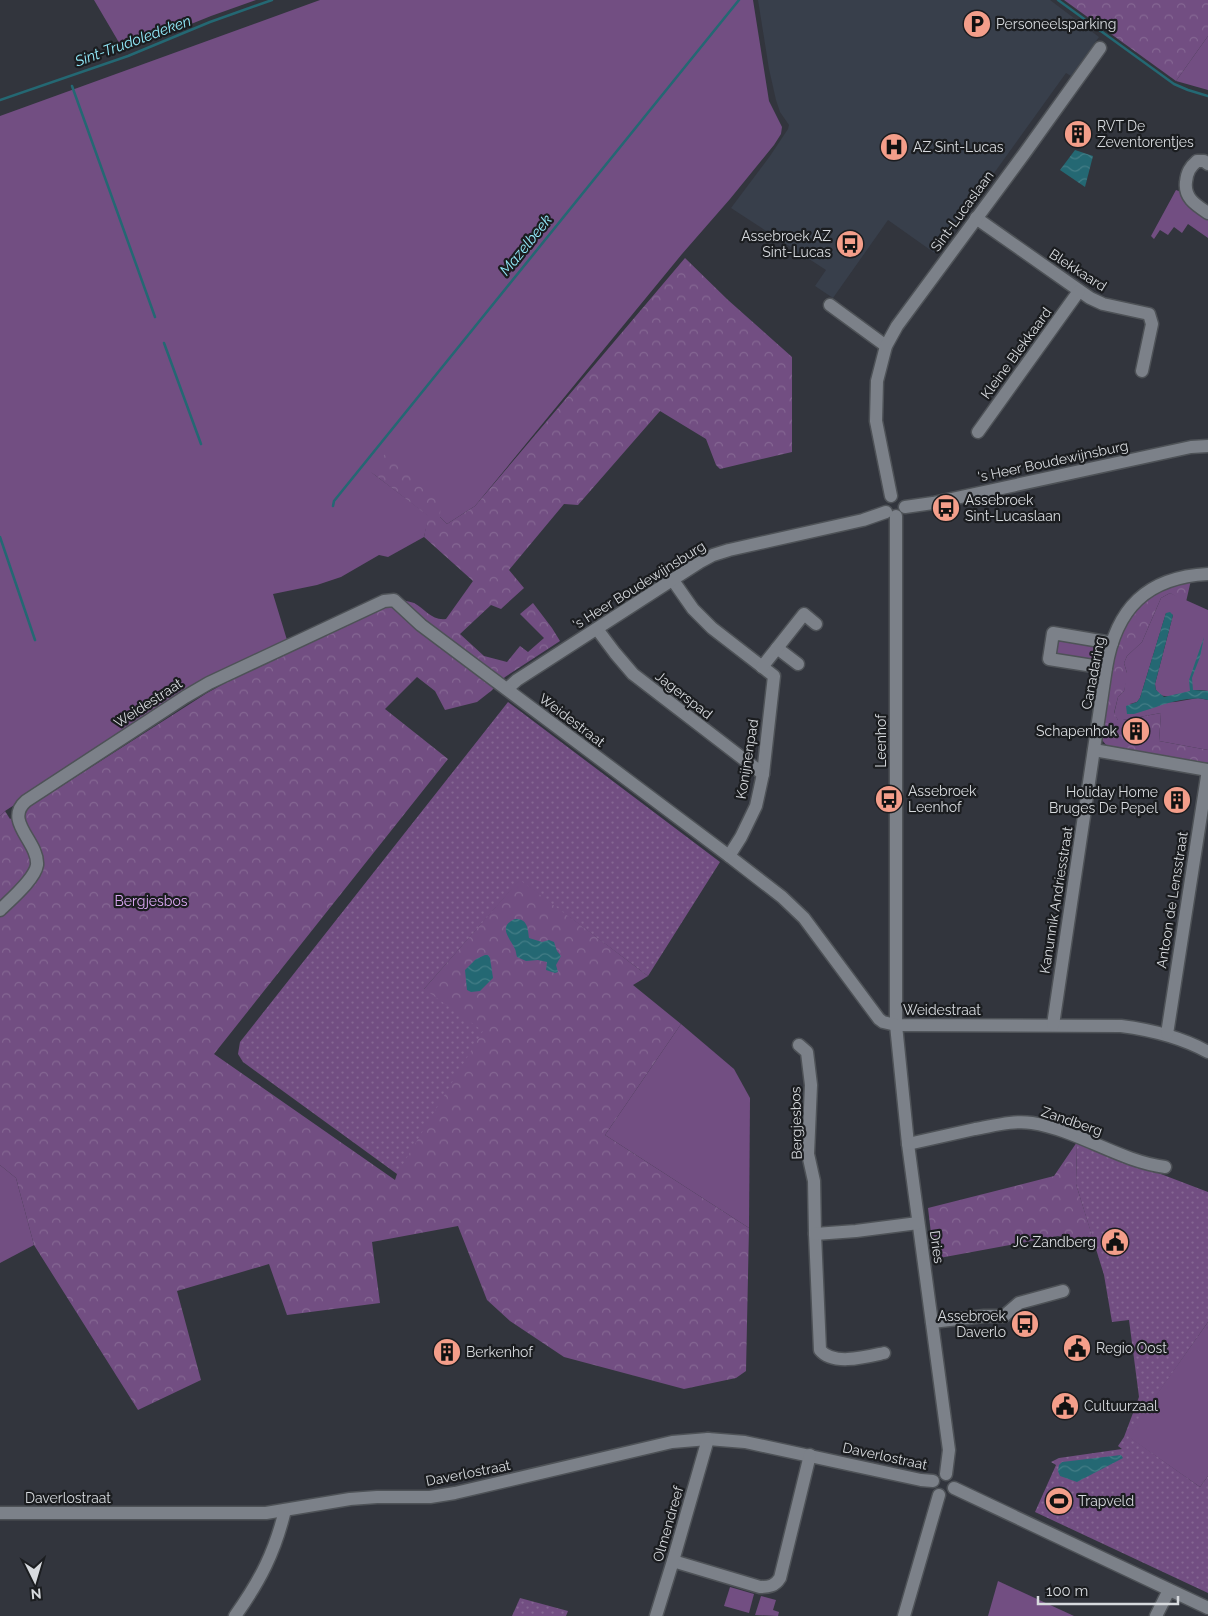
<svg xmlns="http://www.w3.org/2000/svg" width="1208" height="1616" viewBox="0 0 1208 1616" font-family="Raleway,sans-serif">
<defs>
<pattern id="forest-crowns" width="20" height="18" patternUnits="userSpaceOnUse" patternTransform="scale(1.25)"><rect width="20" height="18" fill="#724e82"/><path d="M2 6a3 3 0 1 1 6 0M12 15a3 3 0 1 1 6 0" fill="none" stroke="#856793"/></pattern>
<pattern id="park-dots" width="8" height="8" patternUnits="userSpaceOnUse" patternTransform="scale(1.25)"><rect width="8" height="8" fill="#724e82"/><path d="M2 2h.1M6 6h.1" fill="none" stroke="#856793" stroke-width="1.8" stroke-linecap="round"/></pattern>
<pattern id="water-waves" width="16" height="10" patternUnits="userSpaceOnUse" patternTransform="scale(1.25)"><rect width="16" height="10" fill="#246873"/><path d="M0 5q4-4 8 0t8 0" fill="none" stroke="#437d86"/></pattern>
</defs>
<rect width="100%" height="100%" fill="#32353d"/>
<path fill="#383f4b" d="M 758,0 L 1050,0 L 1099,37 L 1071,76 L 1066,73 L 936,254 L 888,220 L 833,298 L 815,286 L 826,270 L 731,208 L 770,156 L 788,129 L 789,125 L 780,112 L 776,100 L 769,69 Z"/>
<g fill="#724e82">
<path d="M 94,0 L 256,0 L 211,16 L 124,51 Z"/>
<path d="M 320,0 L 753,0 L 769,101 L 782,127 L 781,134 L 774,145 L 730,199 L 682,254 L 475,506 L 447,524 L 440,517 L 371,472 L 429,516 L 424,537 L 388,557 L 379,555 L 341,577 L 317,585 L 273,594 L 287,640 L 207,680 L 5,811 L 0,816 L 0,116 Z"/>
<path d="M 1208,36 L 1208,90 L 1176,81 Z"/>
<path d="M 1176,190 L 1184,193 L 1208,216 L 1208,238 L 1188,224 L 1182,233 L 1174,227 L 1168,235 L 1160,230 L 1154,239 L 1151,236 Z"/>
<path d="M 1170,593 L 1208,610 L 1208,691 C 1204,690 1200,690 1196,690 C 1183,692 1156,706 1155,684 L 1173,615 L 1166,613 L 1140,698 L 1137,702 L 1130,704 L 1175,702 L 1198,698 L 1208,700 L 1208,750 L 1159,741 L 1161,713 L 1123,720 L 1118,720 L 1114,714 L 1118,697 L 1124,691 L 1127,673 L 1124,663 L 1127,656 L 1142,642 L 1161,598 Z"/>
<path d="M 1059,640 L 1104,647 L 1102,662 L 1056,654 L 1056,644 Z"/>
<path d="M 681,1024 L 734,1069 L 750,1098 L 749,1228 L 605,1135 Z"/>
<path d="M 0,1165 L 16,1178 L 34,1245 L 0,1263 Z"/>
<path d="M 1208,1322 L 1208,1476 L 1200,1487 L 1127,1436 Z"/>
<path d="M 998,1581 L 1074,1616 L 988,1616 Z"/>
<path d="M 730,1587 L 754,1594 L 749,1613 L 724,1606 Z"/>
<path d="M 761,1596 L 776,1600 L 773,1610 L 779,1612 L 778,1616 L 755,1615 Z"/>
</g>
<g fill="url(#forest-crowns)">
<path d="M 1064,0 L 1208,0 L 1208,36 L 1176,81 Z"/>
<path d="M 685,258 L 728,300 L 792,357 L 792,452 L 720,469 L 716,465 L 706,439 L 660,411 L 578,505 L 564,504 L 509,570 L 524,588 L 501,609 L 491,605 L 460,634 L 484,656 L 507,662 L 520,646 L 528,652 L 544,638 L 520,614 L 533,603 L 552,628 L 560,641 L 505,677 L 491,691 L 477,702 L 445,710 L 435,691 L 417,677 L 385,709 L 448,759 L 214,1054 L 395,1180 L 397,1174 L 424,989 L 520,879 L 648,976 L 633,985 L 681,1024 L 605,1135 L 749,1228 L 746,1371 L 736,1378 L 684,1389 L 564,1357 L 510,1321 L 487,1300 L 458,1226 L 372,1242 L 380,1303 L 287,1315 L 269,1264 L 177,1291 L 201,1380 L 138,1410 L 34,1245 L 16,1178 L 0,1165 L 0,916 L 6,910 L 0,903 L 0,816 L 5,811 L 10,819 L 207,693 L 249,670 L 402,600 C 406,601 411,602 414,603 C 425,609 432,621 446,619 L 473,581 L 424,537 L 428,516 L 371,472 L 385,454 L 441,496 L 440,517 L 447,524 L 475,506 Z"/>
<path d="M 1191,580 L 1186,602 L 1170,593 L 1161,598 L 1142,642 L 1127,656 L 1124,663 L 1127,673 L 1127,679 L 1124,691 L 1118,697 L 1114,713 L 1118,720 L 1123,720 L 1161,713 L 1159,741 L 1208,750 L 1208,765 L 1107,746 L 1102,740 L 1102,733 L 1116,648 L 1126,623 L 1143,600 L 1168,586 Z"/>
<path d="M 1077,1142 L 1076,1184 L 1095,1245 L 1058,1236 L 934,1259 L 928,1208 L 1054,1176 Z"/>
</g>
<g fill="url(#park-dots)">
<path d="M 508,702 L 720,862 L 648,976 L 520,880 L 424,989 L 483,1031 L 397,1174 L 243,1062 L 238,1054 L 240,1042 Z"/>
<path d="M 1077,1142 L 1208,1192 L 1208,1322 L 1128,1436 L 1200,1487 L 1208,1476 L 1208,1593 L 1035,1512 L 1056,1465 L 1051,1462 L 1059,1458 L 1122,1449 L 1118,1446 L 1124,1437 L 1139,1397 L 1129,1320 L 1112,1322 L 1104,1275 L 1076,1184 Z"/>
<path d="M 520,1598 L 568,1611 L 566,1616 L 512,1616 Z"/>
</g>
<g fill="url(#water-waves)">
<path d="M 1075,150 L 1093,156 L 1085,187 L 1060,170 Z"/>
<path d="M 1170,612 L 1173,615 L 1155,684 L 1156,690 L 1164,697 L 1190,691 L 1189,680 L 1204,637 L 1200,657 L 1192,678 L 1193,690 L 1208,691 L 1208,700 C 1185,694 1156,708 1134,714 L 1127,714 L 1126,706 L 1137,702 L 1140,698 L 1165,616 L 1166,613 Z"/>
<path d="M 515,919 C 527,918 528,928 529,938 L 542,942 L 549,940 L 554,942 L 557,951 L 561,956 L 556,965 L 558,972 L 555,973 L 546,970 L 547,962 L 538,960 L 526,961 L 517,957 C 516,954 516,951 515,949 C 510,938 497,927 515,919 Z"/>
<path d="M 485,955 L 488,955 L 490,958 L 493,978 L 480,991 L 471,992 L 467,990 L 465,970 L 476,959 Z"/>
<path d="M 1121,1455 L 1123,1458 L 1077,1482 L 1060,1476 L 1058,1471 L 1059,1465 L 1062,1462 Z"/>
</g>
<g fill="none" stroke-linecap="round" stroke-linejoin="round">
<g stroke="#246873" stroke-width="2.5">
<path d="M 1058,0 L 1174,84 L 1188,90 L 1208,96"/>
<path d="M 72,86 L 155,317"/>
<path d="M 0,100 L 128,56 L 210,22 L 272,0"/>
<path d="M 164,343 L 201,444"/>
<path d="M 333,506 L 334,501 L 739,0"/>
<path d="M 0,537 L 35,640"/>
</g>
<defs>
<g id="minor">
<path d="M 1208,164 L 1204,161 L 1197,161 C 1190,167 1187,172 1186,182 C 1184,198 1196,205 1208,213"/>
<path d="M 976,218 L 1090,298 L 1103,304 L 1149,314 L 1152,324 L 1142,371"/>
<path d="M 830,305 L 886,346"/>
<path d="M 978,432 L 1079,291"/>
<path d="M 891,496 L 876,421 L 877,381 L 886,346 L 897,326 L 1024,154 L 1100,48"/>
<path d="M 905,507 L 933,503 L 1191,447 L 1208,446"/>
<path d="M 896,516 L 896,1025 L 908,1144 L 949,1450 L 946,1474"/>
<path d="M 672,579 L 693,609 L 712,628 L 774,676 L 763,774 L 756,806 L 741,837 L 729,856"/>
<path d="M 597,629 L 615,653 L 633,674 L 763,774"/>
<path d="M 777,648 L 798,664"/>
<path d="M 762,667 L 804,614 L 816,624"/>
<path d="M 1106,668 L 1049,659 L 1053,633 L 1112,643"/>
<path d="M 507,689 L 517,680 L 700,562 L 713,555 L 729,550 L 863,520 L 886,512"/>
<path d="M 1094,750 L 1208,770"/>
<path d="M 0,910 C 10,900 35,879 37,865 C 39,842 3,821 26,801 L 185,697 L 209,683 L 384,601 L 394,600 L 421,625 L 729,856 L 782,897 L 804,918 L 879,1019 L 883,1022 L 896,1025 L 1121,1026 C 1152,1030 1181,1037 1208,1052"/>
<path d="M 1053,1025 L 1106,668 C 1116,608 1147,577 1208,574"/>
<path d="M 1167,1034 L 1208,770"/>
<path d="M 799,1045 L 807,1052 L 811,1085 L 808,1154 L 814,1181 L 815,1234 L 820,1350 C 833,1366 866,1357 884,1353"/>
<path d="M 908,1144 C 930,1139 953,1134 975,1129 C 993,1126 1013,1120 1032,1123 C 1078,1130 1119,1161 1165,1167"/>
<path d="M 815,1234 L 856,1231 L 918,1223"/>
<path d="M 932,1322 L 984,1316 L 1004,1316 L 1019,1303 L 1063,1291"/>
<path d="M 954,1488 L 1208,1608"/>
<path d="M 0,1513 L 266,1513 L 350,1499 L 377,1497 L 430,1497 L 455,1493 L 672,1442 L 708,1439 L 745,1442 L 921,1480 L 933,1481"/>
<path d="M 673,1561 L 760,1587 C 769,1587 775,1586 780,1578 L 810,1455"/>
<path d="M 235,1616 C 260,1581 275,1552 285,1510"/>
<path d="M 656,1616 L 673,1561 L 708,1439"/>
<path d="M 904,1616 L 939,1495"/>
<path d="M 1156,1616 L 1169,1590"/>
</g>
</defs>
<use href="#minor" stroke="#4e5257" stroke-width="15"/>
<use href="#minor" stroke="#7c8189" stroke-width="12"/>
</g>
<defs>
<symbol id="parking-disc" viewBox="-11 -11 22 22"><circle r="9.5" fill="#f49e8a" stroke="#1b1d20"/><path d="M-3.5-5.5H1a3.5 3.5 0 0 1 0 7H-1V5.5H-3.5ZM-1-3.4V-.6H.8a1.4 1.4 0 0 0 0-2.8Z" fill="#111"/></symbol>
<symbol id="building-disc" viewBox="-11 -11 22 22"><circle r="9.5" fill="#f49e8a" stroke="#1b1d20"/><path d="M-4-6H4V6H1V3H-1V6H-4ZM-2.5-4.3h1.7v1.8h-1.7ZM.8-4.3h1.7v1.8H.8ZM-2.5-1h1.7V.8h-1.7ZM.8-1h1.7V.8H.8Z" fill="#111"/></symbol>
<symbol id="hospital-disc" viewBox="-11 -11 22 22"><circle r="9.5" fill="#f49e8a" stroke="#1b1d20"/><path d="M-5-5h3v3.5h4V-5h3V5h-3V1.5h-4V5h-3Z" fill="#111"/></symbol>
<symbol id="bus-disc" viewBox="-11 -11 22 22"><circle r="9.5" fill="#f49e8a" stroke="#1b1d20"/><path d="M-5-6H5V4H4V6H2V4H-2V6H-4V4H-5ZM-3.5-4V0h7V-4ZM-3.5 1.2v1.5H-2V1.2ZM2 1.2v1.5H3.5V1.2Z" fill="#111"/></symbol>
<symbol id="civic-disc" viewBox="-11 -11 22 22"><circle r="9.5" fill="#f49e8a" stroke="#1b1d20"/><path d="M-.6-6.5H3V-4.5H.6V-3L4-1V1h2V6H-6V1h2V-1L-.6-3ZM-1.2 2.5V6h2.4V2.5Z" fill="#111"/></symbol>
<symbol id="stadium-disc" viewBox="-11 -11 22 22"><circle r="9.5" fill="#f49e8a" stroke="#1b1d20"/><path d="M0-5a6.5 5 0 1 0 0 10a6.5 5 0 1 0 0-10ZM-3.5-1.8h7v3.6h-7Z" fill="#111"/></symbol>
</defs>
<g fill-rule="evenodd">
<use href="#parking-disc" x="961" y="8" width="32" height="32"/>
<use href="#building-disc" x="1062" y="118" width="32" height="32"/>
<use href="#hospital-disc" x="878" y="131" width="32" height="32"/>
<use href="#bus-disc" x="834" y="228" width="32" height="32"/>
<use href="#bus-disc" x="930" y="492" width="32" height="32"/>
<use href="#building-disc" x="1120" y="715" width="32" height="32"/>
<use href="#bus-disc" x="873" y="783" width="32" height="32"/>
<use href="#building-disc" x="1161" y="784" width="32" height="32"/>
<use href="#civic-disc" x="1099" y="1226" width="32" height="32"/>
<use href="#bus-disc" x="1009" y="1308" width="32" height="32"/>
<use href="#civic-disc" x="1061" y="1332" width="32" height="32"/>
<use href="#building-disc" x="431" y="1336" width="32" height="32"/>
<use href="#civic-disc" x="1049" y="1390" width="32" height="32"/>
<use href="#stadium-disc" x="1043" y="1485" width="32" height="32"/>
</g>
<g text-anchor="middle" stroke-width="4.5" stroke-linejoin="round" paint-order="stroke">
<g font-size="14" fill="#d7dade" stroke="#1b1d20" text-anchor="start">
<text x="996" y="29">Personeelsparking</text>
<text x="1097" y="131">RVT De<tspan x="1097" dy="16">Zeventorentjes</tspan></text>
<text x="913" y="152">AZ Sint-Lucas</text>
<text x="831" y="241" text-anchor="end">Assebroek AZ<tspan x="831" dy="16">Sint-Lucas</tspan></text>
<text x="965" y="505">Assebroek<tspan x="965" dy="16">Sint-Lucaslaan</tspan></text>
<text x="1117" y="736" text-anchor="end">Schapenhok</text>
<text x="908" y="796">Assebroek<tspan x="908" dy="16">Leenhof</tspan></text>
<text x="1158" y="797" text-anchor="end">Holiday Home<tspan x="1158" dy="16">Bruges De Pepel</tspan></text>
<text x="1096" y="1247" text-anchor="end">JC Zandberg</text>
<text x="1006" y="1321" text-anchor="end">Assebroek<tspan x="1006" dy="16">Daverlo</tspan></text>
<text x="1096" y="1353">Regio Oost</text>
<text x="466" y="1357">Berkenhof</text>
<text x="1084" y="1411">Cultuurzaal</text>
<text x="1078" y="1506">Trapveld</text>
</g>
<g font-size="14" fill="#d7dade" stroke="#1b1d20">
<text transform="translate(962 211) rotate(-54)" y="5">Sint-Lucaslaan</text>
<text transform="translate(1078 270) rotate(33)" y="5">Blekkaard</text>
<text transform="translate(1016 353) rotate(-54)" y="5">Kleine Blekkaard</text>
<text transform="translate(1053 461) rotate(-12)" y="5">'s Heer Boudewijnsburg</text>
<text transform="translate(639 585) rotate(-32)" y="5">'s Heer Boudewijnsburg</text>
<text transform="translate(1093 673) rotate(-79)" y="5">Canadaring</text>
<text transform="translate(684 695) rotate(38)" y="5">Jagerspad</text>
<text transform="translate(148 703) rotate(-33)" y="5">Weidestraat</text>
<text transform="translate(572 720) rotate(37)" y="5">Weidestraat</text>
<text transform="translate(881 741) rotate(-90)" y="5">Leenhof</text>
<text transform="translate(747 759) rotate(-81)" y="5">Konijnenpad</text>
<text transform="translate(1056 900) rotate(-81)" y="5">Kanunnik Andriesstraat</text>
<text transform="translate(1172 900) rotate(-81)" y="5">Antoon de Lensstraat</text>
<text x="942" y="1015">Weidestraat</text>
<text transform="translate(1072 1121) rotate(19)" y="5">Zandberg</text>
<text transform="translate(796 1123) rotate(-91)" y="5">Bergjesbos</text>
<text transform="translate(937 1247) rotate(82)" y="5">Dries</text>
<text transform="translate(885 1456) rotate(12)" y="5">Daverlostraat</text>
<text transform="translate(468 1473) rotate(-11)" y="5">Daverlostraat</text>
<text x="68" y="1503">Daverlostraat</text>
<text transform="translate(668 1524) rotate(-74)" y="5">Olmendreef</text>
</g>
<g font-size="14" fill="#dca8f3" stroke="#1b1d20">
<text x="151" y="906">Bergjesbos</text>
</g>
<g font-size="15" font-style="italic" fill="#92eafa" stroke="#1b1d20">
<text transform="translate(133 41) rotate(-20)" y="5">Sint-Trudoledeken</text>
<text transform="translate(526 245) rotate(-51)" y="5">Mazelbeek</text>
</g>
</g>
<g transform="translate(35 1581) rotate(175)" stroke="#1b1d20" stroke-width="4" paint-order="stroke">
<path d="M0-4L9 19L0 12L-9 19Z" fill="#d7dade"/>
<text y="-8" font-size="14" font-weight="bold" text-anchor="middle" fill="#d7dade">N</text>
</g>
<path d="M1038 1596v8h140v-8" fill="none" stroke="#d7dade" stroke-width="2.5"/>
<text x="1046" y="1596" font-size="15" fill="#d7dade" stroke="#1b1d20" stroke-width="4" paint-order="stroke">100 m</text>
</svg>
